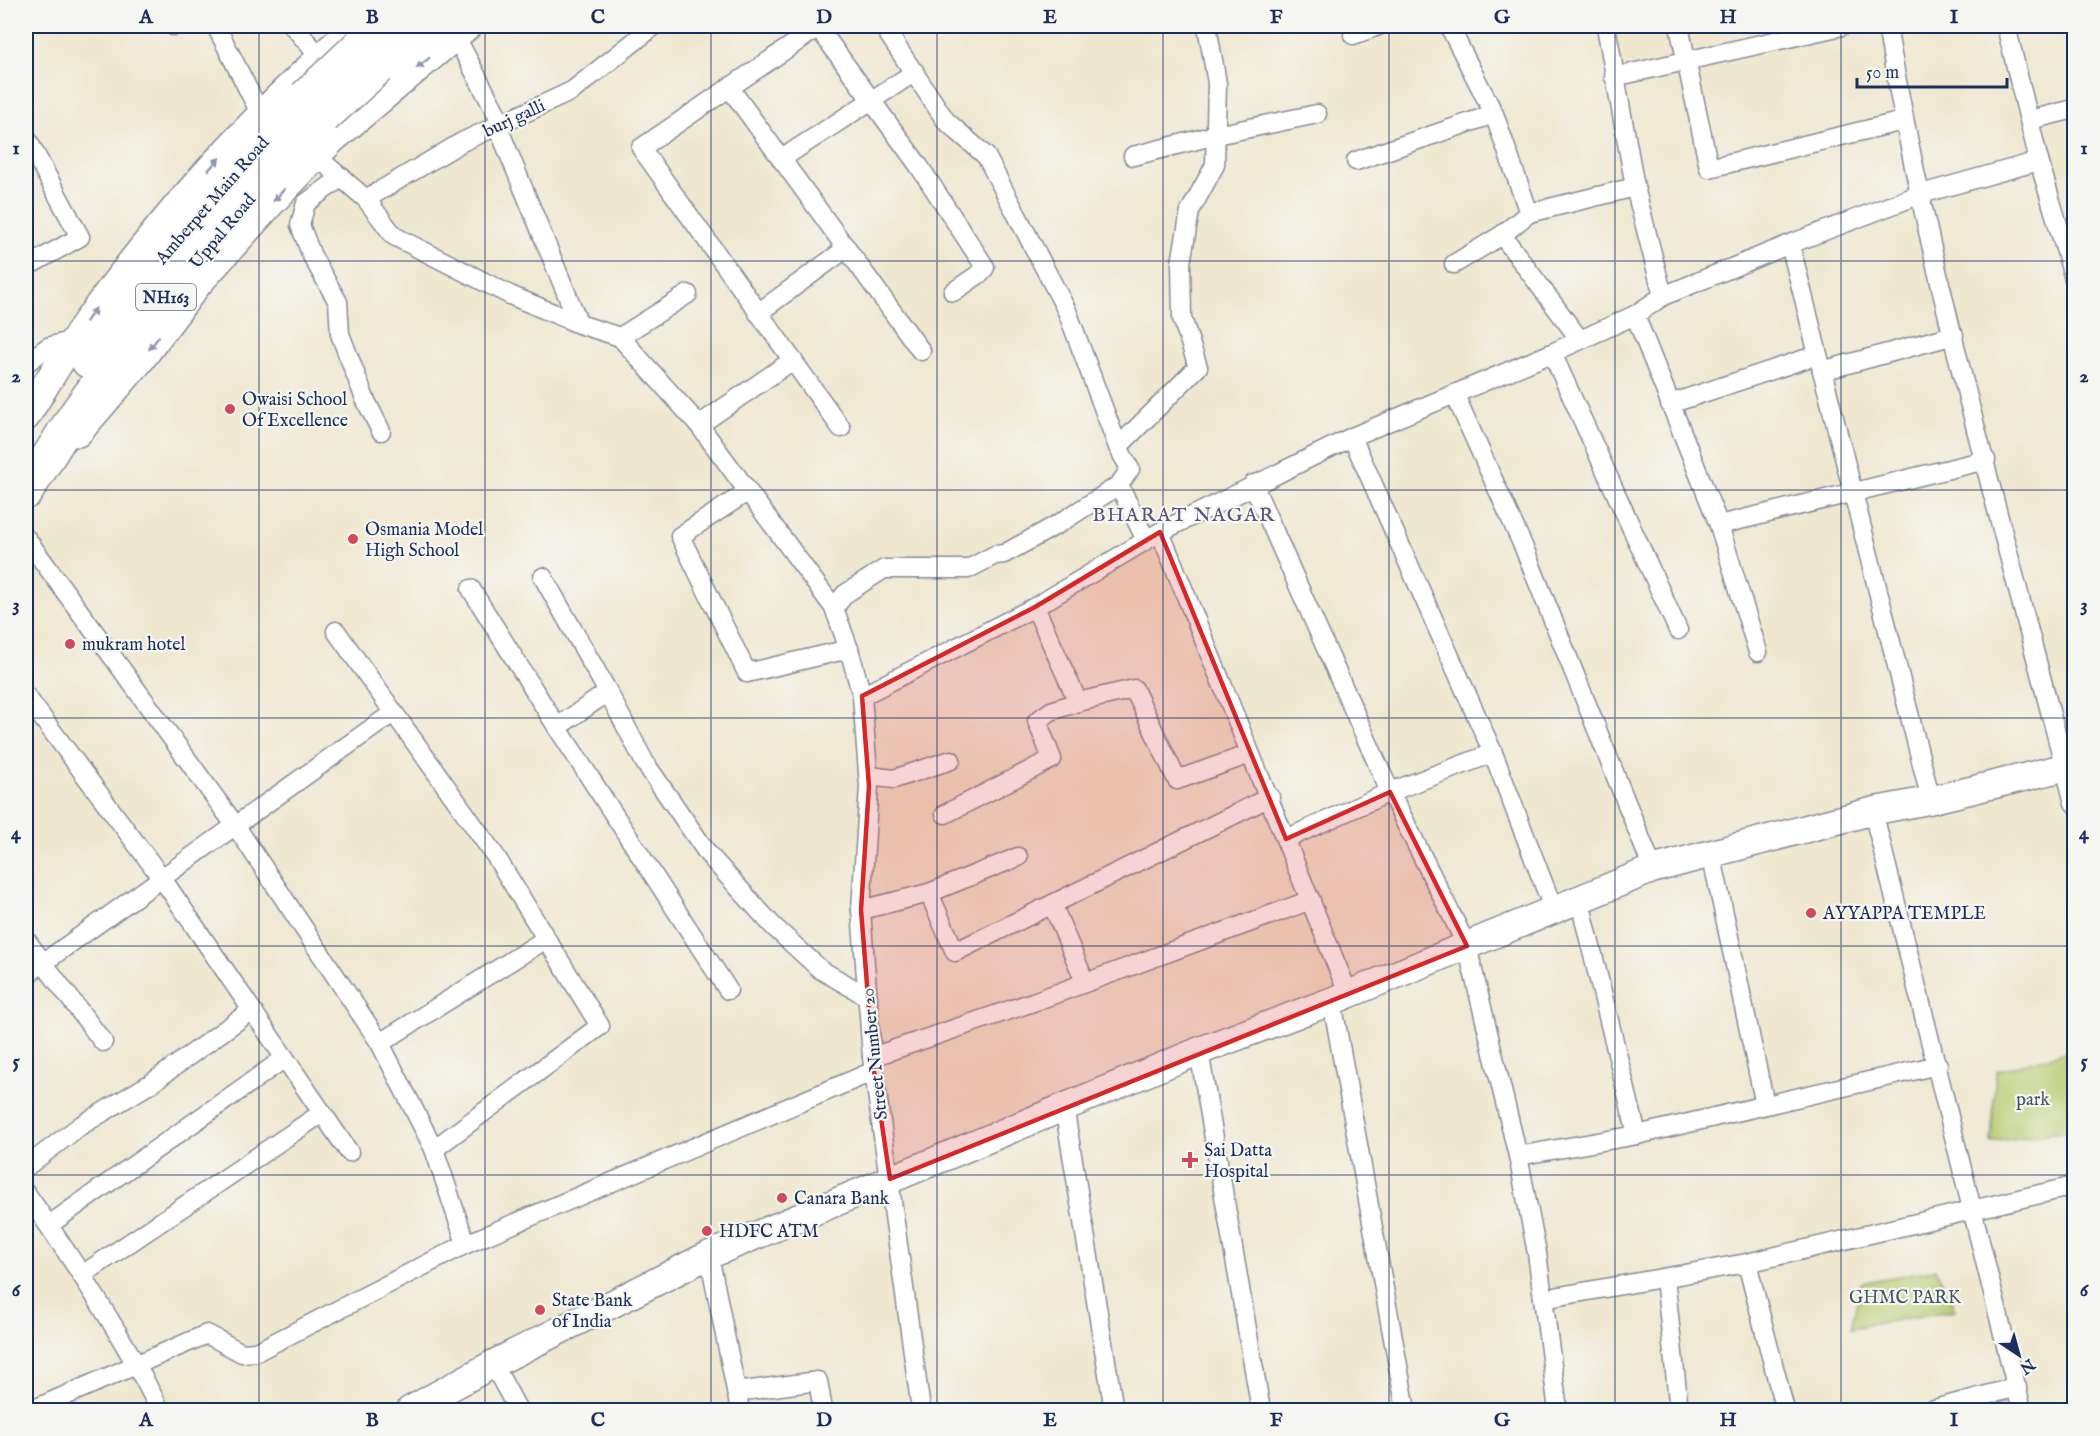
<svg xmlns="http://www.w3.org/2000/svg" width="2100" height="1436" viewBox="0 0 2100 1436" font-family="'IM FELL English',serif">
<rect width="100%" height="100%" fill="#f6f6f2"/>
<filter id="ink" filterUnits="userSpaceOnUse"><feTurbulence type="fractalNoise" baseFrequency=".0167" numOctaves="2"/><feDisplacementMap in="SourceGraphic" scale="12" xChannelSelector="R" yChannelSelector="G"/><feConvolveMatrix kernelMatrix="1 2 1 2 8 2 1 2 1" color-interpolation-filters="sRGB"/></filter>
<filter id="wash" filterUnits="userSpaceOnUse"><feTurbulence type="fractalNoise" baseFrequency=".008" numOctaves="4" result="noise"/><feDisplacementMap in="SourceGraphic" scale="24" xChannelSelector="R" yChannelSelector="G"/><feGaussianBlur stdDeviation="1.35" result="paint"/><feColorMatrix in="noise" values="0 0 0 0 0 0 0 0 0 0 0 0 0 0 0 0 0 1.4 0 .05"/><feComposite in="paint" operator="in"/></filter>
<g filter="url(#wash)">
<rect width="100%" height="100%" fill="#efe7cf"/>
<g fill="#b8cb6e" stroke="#6a7d66" stroke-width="1.5">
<path d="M 2071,1051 L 2074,1130 L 1991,1142 L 1996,1071 Z"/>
<path d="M 1936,1269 L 1955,1310 L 1851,1328 L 1861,1283 Z"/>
</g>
</g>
<g filter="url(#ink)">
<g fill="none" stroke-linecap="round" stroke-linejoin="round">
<defs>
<g id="street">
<path d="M 173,26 L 174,26"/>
<path d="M 216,26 L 260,113"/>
<path d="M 293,26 L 327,65"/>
<path d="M 820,26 L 641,148 L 841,428"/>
<path d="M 883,26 L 946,121 L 986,156 L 1067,311 L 1118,447 L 1130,469 L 1119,485 L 1146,540"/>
<path d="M 1449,26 L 1494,114 L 1529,213 L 1635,187"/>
<path d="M 1606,26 L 1635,187 L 1663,296"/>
<path d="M 1679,26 L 1709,168 L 1903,121"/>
<path d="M 1887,26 C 1932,288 2008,546 2074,803"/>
<path d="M 2006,26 L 2039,161 L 2074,279"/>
<path d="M 818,27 L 919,166 L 985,267 L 982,272 L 953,292"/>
<path d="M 1353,35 L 1378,26"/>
<path d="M 456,37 L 502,124"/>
<path d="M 1614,77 L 1842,26"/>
<path d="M 729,87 L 921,351"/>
<path d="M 2030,120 L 2074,109"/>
<path d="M 498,127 L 579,324"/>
<path d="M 26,137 L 80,237 L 26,267"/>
<path d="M 316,156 L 366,199 L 394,236 L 510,295 L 579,324 L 620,337 L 699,425 L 834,608 L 849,649 L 862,696 L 869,786 L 861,910 L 872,1057 L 921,1410"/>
<path d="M 1133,156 L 1216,135 L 1317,114"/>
<path d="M 781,159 L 915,72"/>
<path d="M 1356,161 L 1494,114"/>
<path d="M 342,177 L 306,203 L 300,225 L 312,256 L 338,302 L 340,334 L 365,399 L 381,431"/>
<path d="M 366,199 L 462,142 L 572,91 L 654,26"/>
<path d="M 1502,235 L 1529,213"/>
<path d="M 1790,244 L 1931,800"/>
<path d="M 1454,264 L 1502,235 L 1580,340"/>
<path d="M 758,313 L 847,248"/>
<path d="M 1635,315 L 1719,525 L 1758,652"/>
<path d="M 620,337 L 688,294"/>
<path d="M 1552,353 L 1678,630"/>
<path d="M 26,363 L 48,347 L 74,340"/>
<path d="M 1822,371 L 1954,335"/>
<path d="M 1455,395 L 1524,548 L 1653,869"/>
<path d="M 1670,404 L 1817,355"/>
<path d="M 699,425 L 793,360"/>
<path d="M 1352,437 L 1493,753 L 1553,908"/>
<path d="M 1118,447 L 1198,367 L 1182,318 L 1181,263 L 1190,211 L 1215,165 L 1217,83 L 1207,26"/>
<path d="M 1253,484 L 1390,792 L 1467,946 L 1518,1156 L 1537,1253 L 1558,1410"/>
<path d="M 747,492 L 680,536 L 747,673 L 849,649"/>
<path d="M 1719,525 L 1986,460"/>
<path d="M 1160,532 L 1348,993"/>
<path d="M 26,538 L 235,825 L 380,1043 L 434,1149 L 466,1244"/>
<path d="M 543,577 L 608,692 L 645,763 L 708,854 L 773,926 L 821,970 L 868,997"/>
<path d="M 471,589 L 557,727 L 728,990"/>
<path d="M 1035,607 L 1078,702"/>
<path d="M 834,608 L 845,594 L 884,569 L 968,569 L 995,555 L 1004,554 L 1060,523 L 1119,485"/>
<path d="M 336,631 L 496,857 L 600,1026 L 434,1149"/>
<path d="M 26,696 L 161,877 L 349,1152"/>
<path d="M 862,696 L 1035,607 L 1160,532 L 1352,437 L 1552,353 L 1635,315 L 1663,296 L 1790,244 L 1921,194 L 2039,161"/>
<path d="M 557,727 L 608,692"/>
<path d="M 869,776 L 894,779 L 951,760"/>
<path d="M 1873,811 L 2022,1410"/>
<path d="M 945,814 L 1052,759 L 1037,721 L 1051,711 L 1078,702 L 1134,689 L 1177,780 L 1250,754"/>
<path d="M 1286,839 L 1390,792 L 1493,753"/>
<path d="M 1711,853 L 1765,1105"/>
<path d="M 929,893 L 955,952 L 1270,797"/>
<path d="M 1579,898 L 1637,1135"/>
<path d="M 1053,906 L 1085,982"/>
<path d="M 861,910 L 929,893 L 1018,857"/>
<path d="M 26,940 L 103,1042"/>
<path d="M 26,975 L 393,713"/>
<path d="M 1332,1001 L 1406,1410"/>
<path d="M 380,1043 L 546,939"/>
<path d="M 1199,1051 L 1261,1410"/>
<path d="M 872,1057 L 1033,1002 L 1311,900"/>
<path d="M 1064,1106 L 1114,1410"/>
<path d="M 1518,1156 L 1637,1135 L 1938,1065"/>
<path d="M 26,1167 L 80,1126 L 153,1082 L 252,1010"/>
<path d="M 26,1193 C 75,1263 122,1334 160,1410"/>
<path d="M 49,1225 L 285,1058"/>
<path d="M 709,1255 L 740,1410"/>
<path d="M 1747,1263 L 1785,1410"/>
<path d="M 82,1275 L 322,1113"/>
<path d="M 1665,1278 L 1679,1410"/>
<path d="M 1543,1299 L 1747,1263 L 2074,1186"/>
<path d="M 493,1364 L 518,1410"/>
<path d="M 736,1392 L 818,1381 L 823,1410"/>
<path d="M 32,1410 L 207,1334 L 242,1353 L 256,1352 L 466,1244 L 874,1071"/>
<path d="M 1931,1410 L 2017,1387"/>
</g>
<g id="secondary">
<path d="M 26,417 C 47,383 68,347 92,314 C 169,208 257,111 356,26"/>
<path d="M 78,433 L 140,361 L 198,284 L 275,199 L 331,141 L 468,26"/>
<path d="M 410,1410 L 493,1364 L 709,1255 L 1199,1051 L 1332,1001 L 1653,869 L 1873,811 L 1931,800 L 2074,765"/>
</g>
<g id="highway">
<path d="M 360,45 L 382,26"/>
<path d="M 378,68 L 427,26"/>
<path d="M 88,361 C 152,267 223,176 305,97"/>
<path d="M 26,492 C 43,466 58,440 75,415 C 149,310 234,208 324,117"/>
</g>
</defs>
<use href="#street" stroke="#858b96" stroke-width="21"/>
<use href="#secondary" stroke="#858b96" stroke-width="30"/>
<use href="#highway" stroke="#858b96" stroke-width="36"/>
<use href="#street" stroke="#fff" stroke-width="18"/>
<use href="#secondary" stroke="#fff" stroke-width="27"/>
<use href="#highway" stroke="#fff" stroke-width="33"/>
<defs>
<g id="highway-bridge">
<path d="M 305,97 L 360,45"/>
<path d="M 324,117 L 378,68"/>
</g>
</defs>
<use href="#highway-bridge" stroke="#858b96" stroke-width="36" stroke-linecap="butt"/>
<use href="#highway-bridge" stroke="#fff" stroke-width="33"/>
</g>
<defs><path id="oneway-solid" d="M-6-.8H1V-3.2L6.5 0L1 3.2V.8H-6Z" transform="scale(1.5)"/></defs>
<g fill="#8d97ae">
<use href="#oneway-solid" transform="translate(423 63) rotate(141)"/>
<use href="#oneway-solid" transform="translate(214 164) rotate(-49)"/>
<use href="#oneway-solid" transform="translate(279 195) rotate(133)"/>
<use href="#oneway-solid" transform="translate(91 315) rotate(-54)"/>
<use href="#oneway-solid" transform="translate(154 343) rotate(127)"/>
</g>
</g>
<path fill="#d62828" fill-opacity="0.2" stroke="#d62828" stroke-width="4.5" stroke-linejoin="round" d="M 1160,532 L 1286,839 L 1390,792 L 1467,946 L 890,1179 L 874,1071 L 861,910 L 869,786 L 862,696 L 1035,607 Z"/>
<path fill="none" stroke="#1b2f5e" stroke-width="1.5" stroke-opacity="0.55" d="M 259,26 L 259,1410M 485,26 L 485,1410M 711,26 L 711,1410M 937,26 L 937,1410M 1163,26 L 1163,1410M 1389,26 L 1389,1410M 1615,26 L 1615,1410M 1841,26 L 1841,1410M 26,261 L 2074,261M 26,490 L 2074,490M 26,718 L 2074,718M 26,946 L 2074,946M 26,1175 L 2074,1175"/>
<g fill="#d1495b" stroke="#f6f6f2" stroke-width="2">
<circle cx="230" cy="409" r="6"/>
<circle cx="353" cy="539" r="6"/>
<circle cx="70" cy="644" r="6"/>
<circle cx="1811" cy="913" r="6"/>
<path d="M1187 1151h6v6h6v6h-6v6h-6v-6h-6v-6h6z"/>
<circle cx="782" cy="1198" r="6"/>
<circle cx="707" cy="1231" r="6"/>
<circle cx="540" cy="1310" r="6"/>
</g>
<g text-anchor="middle" stroke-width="4.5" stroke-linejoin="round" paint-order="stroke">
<rect fill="#f6f6f2" stroke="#5d6b8a" stroke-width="1.5" x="136" y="284" width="60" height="26" rx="4.5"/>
<g font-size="16" font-weight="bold" fill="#1b2f5e">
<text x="166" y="303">NH163</text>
</g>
<g font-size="18" fill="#1b2f5e" stroke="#f6f6f2">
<text transform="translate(514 118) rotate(-25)" y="6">burj galli</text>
<text transform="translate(212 200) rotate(-49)" y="6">Amberpet Main Road</text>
<text transform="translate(222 231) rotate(-50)" y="6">Uppal Road</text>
<text transform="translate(874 1054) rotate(-96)" y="6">Street Number 20</text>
</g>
<g font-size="18" fill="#1b2f5e" stroke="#f6f6f2" text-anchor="start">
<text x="242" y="405">Owaisi School<tspan x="242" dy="21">Of Excellence</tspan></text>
<text x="365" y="535">Osmania Model<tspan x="365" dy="21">High School</tspan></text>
<text x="82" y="650">mukram hotel</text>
<text x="1823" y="919">AYYAPPA TEMPLE</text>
<text x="1204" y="1156">Sai Datta<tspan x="1204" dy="21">Hospital</tspan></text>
<text x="794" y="1204">Canara Bank</text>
<text x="719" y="1237">HDFC ATM</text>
<text x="552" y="1306">State Bank<tspan x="552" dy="21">of India</tspan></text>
</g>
<g font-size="18" fill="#425662" stroke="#f6f6f2">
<text x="2033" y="1105">park</text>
<text x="1905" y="1303">GHMC PARK</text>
</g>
<g font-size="20" letter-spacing="1.5" fill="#5b537b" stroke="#f6f6f2">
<text x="1184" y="521">BHARAT NAGAR</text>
</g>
</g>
<rect width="2100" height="1436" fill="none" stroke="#f6f6f2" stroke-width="66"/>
<g transform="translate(2019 1355) rotate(144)" stroke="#f6f6f2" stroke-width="4.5" paint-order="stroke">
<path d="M0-4.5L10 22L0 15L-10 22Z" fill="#1b2f5e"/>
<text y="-9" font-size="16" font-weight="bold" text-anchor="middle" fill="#1b2f5e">N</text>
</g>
<path d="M1857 78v9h150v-9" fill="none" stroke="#1b2f5e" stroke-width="3"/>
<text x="1866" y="78" font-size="18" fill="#1b2f5e" stroke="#f6f6f2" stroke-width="4.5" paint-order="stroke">50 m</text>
<rect x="33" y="33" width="2034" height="1370" fill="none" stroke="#1b2f5e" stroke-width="2"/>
<g font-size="20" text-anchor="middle" font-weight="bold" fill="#1b2f5e">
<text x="146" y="23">A</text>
<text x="372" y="23">B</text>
<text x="598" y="23">C</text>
<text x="824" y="23">D</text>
<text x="1050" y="23">E</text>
<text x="1276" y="23">F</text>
<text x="1502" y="23">G</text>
<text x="1728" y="23">H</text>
<text x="1954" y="23">I</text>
<text x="16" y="154">1</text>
<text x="2084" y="154">1</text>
<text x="16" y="382">2</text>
<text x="2084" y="382">2</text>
<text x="16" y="611">3</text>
<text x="2084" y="611">3</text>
<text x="16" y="839">4</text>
<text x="2084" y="839">4</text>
<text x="16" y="1067">5</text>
<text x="2084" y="1067">5</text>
<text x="16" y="1296">6</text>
<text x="2084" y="1296">6</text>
<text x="146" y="1426">A</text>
<text x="372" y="1426">B</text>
<text x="598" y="1426">C</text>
<text x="824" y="1426">D</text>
<text x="1050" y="1426">E</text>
<text x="1276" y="1426">F</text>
<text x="1502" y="1426">G</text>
<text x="1728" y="1426">H</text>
<text x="1954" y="1426">I</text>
</g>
</svg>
